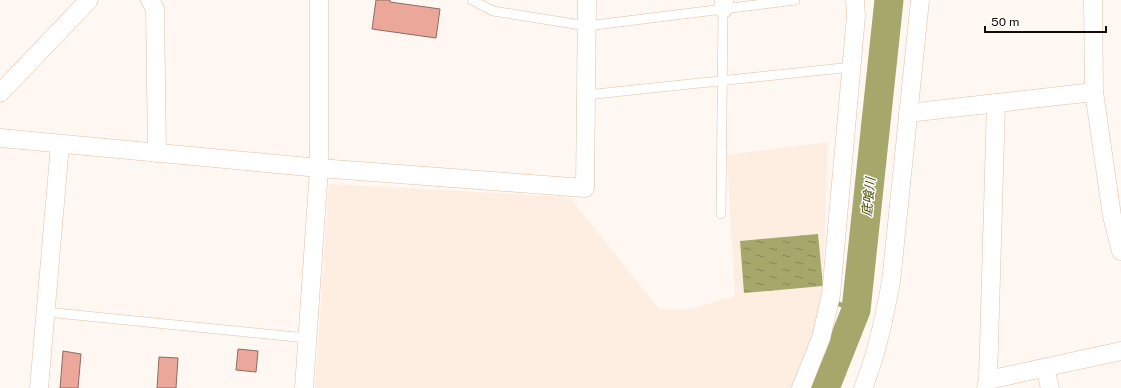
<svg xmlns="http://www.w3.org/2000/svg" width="1121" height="388" viewBox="0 0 1121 388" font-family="'Public Sans','Noto Sans JP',sans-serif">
<defs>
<pattern id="water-ripples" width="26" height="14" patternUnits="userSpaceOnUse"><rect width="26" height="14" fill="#a5a76b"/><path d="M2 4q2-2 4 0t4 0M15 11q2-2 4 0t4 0" fill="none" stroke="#858656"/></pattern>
</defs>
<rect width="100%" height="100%" fill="#fef7f2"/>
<path fill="#feeee2" d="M 828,142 L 822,304 L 796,388 L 315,388 L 329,184 L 569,197 L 660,310 L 691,309 L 735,296 L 727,155 Z"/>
<path fill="url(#water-ripples)" d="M 818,234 L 823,286 L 744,293 L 740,241 Z"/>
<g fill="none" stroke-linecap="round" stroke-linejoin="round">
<path stroke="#a5a76b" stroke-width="5" d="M 839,304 L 856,310"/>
<path stroke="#a5a76b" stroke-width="29" d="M 825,388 L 856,310 L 889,0"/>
</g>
<g fill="#eba89a" stroke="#8f6a62">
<path d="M 376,0 L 390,0 L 390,2 L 440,9 L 436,38 L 372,29 Z"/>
<path d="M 238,349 L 258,351 L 256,372 L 236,370 Z"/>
<path d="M 63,351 L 81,354 L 78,388 L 60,388 Z"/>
<path d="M 159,357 L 178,358 L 176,388 L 157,388 Z"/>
</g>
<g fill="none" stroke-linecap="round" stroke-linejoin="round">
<defs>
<g id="service">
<path d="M 472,0 L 493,11 L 587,26 L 795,0"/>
<path d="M 586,95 L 852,67"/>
<path d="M 721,214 L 723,9"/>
<path d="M 46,312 L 307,338"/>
</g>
<g id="minor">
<path d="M 150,0 L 155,9 L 157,153"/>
<path d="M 1093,0 L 1094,92 L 1112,216 L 1121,251"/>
<path d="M 723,9 L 724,0"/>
<path d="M 0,93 L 89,0"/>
<path d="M 908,113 L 1094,92"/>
<path d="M 0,138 L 319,168 L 585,188 L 587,0"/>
<path d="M 1045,368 L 1050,388"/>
<path d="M 988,380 L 1121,351"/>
<path d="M 39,388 L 60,145"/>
<path d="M 304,388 L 319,168 L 319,0"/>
<path d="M 801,388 L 821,338 L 831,295 L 856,16 L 855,0"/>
<path d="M 863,388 C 877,354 884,318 891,282 L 920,0"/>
<path d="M 986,388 L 988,380 L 996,103"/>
</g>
</defs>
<use href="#service" stroke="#e0c0a8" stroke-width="10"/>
<use href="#minor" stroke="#e0c0a8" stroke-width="19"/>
<use href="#service" stroke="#fff" stroke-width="9"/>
<use href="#minor" stroke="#fff" stroke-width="18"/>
</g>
<g text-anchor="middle" stroke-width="3" stroke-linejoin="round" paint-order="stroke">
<g font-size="13" font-style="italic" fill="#4c4d00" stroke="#fff">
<text transform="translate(868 197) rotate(-84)" y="5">底喰川</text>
</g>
</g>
<path d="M985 26v6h121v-6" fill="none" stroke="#170c05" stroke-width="2"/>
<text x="991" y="26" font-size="12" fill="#170c05" stroke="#ffffff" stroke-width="3" paint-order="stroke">50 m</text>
</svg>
